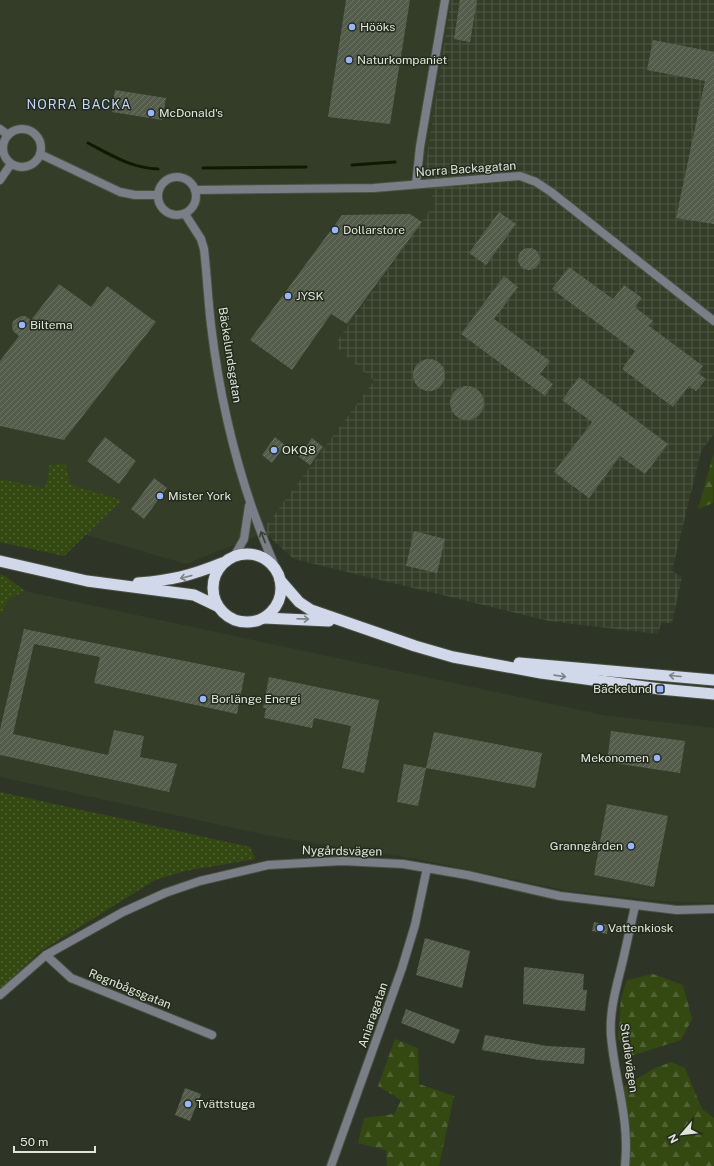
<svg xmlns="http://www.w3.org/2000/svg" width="714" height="1166" viewBox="0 0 714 1166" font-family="'Public Sans',sans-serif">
<defs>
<pattern id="industrial-grid" width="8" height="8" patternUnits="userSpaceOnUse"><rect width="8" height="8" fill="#333d28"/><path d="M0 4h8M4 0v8" fill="none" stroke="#505947"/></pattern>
<pattern id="grass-dots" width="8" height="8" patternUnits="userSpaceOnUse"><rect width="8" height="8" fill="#344912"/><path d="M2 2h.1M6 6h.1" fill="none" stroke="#516334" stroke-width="1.8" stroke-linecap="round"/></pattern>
<pattern id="forest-firs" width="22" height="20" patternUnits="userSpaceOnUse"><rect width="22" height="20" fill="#344912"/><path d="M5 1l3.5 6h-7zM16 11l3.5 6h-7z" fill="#516334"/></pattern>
<pattern id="building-hatch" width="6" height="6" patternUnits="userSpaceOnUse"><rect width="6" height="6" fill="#545c4b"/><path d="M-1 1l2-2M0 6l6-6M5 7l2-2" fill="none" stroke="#6c7364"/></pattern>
</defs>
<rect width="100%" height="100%" fill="#2e3526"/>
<g fill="#333d28">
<path d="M 0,0 L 451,0 L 424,175 L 435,203 L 334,345 L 374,381 L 265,527 L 265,533 L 186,564 L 0,510 Z"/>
<path d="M 25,591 L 603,715 L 714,728 L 714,903 L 662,901 L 569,891 L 417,859 L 276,837 L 0,777 L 0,615 L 9,599 Z"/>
</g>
<path fill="url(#industrial-grid)" d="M 451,0 L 714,0 L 714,434 L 701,451 L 672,571 L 682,577 L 672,623 L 661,623 L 658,634 L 549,621 L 294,559 L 265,533 L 265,527 L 374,381 L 334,345 L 435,203 L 424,175 Z"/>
<g fill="url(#grass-dots)">
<path d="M 65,463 L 71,485 L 122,500 L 64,556 L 0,542 L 0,479 L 45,488 L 50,465 Z"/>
<path d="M 0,574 L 5,576 L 25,591 L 9,599 L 0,615 Z"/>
<path d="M 0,792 L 250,847 L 255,859 L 185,871 L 155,880 L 41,951 L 0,989 Z"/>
</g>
<g fill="url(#forest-firs)">
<path d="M 714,452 L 713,503 L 698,509 Z"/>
<path d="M 653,974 L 683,985 L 692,1019 L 681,1040 L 631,1056 L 618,1038 L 621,998 L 627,980 Z"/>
<path d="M 395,1039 L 418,1048 L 419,1084 L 454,1096 L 439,1166 L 387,1166 L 386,1150 L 358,1143 L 364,1118 L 394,1114 L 401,1100 L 378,1086 Z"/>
<path d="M 671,1062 L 685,1068 L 702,1109 L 714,1118 L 714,1166 L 628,1166 L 629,1126 L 623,1087 L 655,1068 Z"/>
</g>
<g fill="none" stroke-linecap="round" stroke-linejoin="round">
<g stroke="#0e1a00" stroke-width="3">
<path d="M 88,143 C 111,155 131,168 158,169"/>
<path d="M 352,165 L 395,162"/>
<path d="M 203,168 L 306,167"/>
</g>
</g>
<g fill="url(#building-hatch)">
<path d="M 346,0 L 410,0 L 390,124 L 328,117 Z"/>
<path d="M 460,0 L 477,0 L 470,42 L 454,39 Z"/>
<path d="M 653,40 L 714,52 L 714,224 L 676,218 L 705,81 L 647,70 Z"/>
<path d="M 115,90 L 166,98 L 162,120 L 112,112 Z"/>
<path d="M 499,212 L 516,224 L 486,265 L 469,253 Z"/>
<path d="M 410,214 L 422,222 L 347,324 L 331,314 L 292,370 L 250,340 L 342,215 Z"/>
<circle cx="529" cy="259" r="11"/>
<path d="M 569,267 L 613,299 L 624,285 L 642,298 L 635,307 L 653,321 L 649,326 L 703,366 L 698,373 L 706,379 L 696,391 L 689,386 L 673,407 L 622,369 L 635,351 L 552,289 Z"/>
<path d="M 504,276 L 518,287 L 494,319 L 550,361 L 540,374 L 553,384 L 545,396 L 461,334 Z"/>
<path d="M 59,284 L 91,307 L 107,286 L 156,322 L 64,440 L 0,426 L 0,361 L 19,336 L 13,331 L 12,326 L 13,321 L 21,316 L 25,316 L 31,320 Z"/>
<circle cx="429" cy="375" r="16"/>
<path d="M 579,377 L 668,444 L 645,474 L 620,456 L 589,498 L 554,472 L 592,422 L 562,400 Z"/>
<circle cx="467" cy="403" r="17"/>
<path d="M 105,437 L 136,461 L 119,484 L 87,461 Z"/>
<path d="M 275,437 L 285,445 L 272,463 L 262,455 Z"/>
<path d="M 312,438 L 323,447 L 310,465 L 299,457 Z"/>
<path d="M 154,478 L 167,488 L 144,519 L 131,509 Z"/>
<path d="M 414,531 L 445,539 L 437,573 L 406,566 Z"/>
<path d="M 24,629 L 245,673 L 237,714 L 94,683 L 100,657 L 34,644 L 13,734 L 108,755 L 114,730 L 144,736 L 140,757 L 177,764 L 169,792 L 0,755 L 0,729 Z"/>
<path d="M 269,677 L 379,700 L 364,773 L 342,768 L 351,726 L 314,718 L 312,728 L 264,718 L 266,708 L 263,708 Z"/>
<path d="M 611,731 L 685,741 L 680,773 L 607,762 Z"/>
<path d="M 434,732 L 542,753 L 535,788 L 426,768 Z"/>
<path d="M 404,764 L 426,768 L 418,806 L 397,802 Z"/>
<path d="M 607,804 L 668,816 L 654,887 L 594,875 Z"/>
<path d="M 594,922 L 608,925 L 607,934 L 592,931 Z"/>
<path d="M 425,938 L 470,951 L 462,988 L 416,975 Z"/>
<path d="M 524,967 L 584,974 L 583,990 L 587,990 L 585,1011 L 523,1004 Z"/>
<path d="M 406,1009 L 460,1030 L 454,1044 L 401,1023 Z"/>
<path d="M 485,1035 L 547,1046 L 585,1048 L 584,1064 L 539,1060 L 482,1050 Z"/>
<path d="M 185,1088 L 201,1094 L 190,1121 L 175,1115 Z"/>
</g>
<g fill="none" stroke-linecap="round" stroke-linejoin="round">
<defs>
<g id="minor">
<path d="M 0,129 L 8,135"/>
<circle cx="22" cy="148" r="19"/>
<path d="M 40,154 L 120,192 L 135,195 L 158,195"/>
<circle cx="177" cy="196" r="19"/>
<path d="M 0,180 L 11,164"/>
<path d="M 416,184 L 420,147 L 445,0"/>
<path d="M 195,190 L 374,188 L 520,176 L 536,182 L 551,192 L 714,321"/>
<path d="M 185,214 L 201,239 L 204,249 C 207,275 208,300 211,325 C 221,409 243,495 277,571"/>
<path d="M 235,555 L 244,539 L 249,506"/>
<path d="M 46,955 L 71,978 L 212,1035"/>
<path d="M 331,1166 L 402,968 L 415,925 L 427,868"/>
<path d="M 625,1166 C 630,1118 615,1082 611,1036 C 609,1010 617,985 623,960 C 627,942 631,924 635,906"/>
</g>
<path id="tertiary" d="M 0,995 L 46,955 L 123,912 L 165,893 L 200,881 L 268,865 L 342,861 L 403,864 L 467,875 L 560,896 L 677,910 L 714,909"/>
<g id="trunk">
<circle cx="247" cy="588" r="34"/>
<path d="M 0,561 L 87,581 L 194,595 L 217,606"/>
<path d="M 280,580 L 299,602 L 311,610 L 415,646 L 453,657 L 541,673 L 660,689 L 714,694"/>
<path d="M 138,583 C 172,580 190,576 222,563"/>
<path d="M 264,618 L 329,621"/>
<path d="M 519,663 L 714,680"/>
</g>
</defs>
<use href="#minor" stroke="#4a5143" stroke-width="10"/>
<use href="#tertiary" stroke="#4a5143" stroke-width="10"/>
<use href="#trunk" stroke="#4a5143" stroke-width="13"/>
<use href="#minor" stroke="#7a7e86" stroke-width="8"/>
<use href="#tertiary" stroke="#7a7e86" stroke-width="8"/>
<use href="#trunk" stroke="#d0d8ea" stroke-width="11"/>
</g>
<defs><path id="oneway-shaft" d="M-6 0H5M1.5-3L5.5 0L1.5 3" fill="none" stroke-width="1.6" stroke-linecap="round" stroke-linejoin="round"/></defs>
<use stroke="#3a4036" href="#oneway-shaft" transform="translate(263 537) rotate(-111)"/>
<g stroke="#7a8283">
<use href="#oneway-shaft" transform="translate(186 577) rotate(166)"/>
<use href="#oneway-shaft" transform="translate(303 619) rotate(2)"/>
<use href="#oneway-shaft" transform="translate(560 676) rotate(8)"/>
<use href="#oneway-shaft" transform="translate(675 676) rotate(-175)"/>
</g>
<g fill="#98b5fd" stroke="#242b1c" stroke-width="1.5">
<circle cx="352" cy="27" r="4"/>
<circle cx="349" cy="60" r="4"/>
<circle cx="151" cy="113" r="4"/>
<circle cx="335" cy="230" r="4"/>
<circle cx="288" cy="296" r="4"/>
<circle cx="22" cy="325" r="4"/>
<circle cx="274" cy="450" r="4"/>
<circle cx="160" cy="496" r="4"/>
<rect x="656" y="685" width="8" height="8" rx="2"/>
<circle cx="203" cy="699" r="4"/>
<circle cx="657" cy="758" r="4"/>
<circle cx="631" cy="846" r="4"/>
<circle cx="600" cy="928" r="4"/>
<circle cx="188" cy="1104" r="4"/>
</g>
<g text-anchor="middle" stroke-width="3" stroke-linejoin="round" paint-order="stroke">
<g font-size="12" fill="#e0e5db" stroke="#242b1c" text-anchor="start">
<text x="360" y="31">Hööks</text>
<text x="357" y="64">Naturkompaniet</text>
<text x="159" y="117">McDonald's</text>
<text x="343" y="234">Dollarstore</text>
<text x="296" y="300">JYSK</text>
<text x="30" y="329">Biltema</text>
<text x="282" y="454">OKQ8</text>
<text x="168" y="500">Mister York</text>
<text x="652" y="693" text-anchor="end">Bäckelund</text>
<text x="211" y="703">Borlänge Energi</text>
<text x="649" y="762" text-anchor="end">Mekonomen</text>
<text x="623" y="850" text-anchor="end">Granngården</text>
<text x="608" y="932">Vattenkiosk</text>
<text x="196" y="1108">Tvättstuga</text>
</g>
<g font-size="12" fill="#e0e5db" stroke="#242b1c">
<text transform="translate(466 169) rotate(-4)" y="4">Norra Backagatan</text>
<text transform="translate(230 355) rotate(81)" y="4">Bäckelundsgatan</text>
<text transform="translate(342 851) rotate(1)" y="4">Nygårdsvägen</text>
<text transform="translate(130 989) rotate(22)" y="4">Regnbågsgatan</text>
<text transform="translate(373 1015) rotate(-71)" y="4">Aniaragatan</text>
<text transform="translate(629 1058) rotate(82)" y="4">Studievägen</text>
</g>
<g font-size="13" letter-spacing="1" fill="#c3d5fe" stroke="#242b1c">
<text x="79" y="109">NORRA BACKA</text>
</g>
</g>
<g transform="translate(682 1134) rotate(242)" stroke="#242b1c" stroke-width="3" paint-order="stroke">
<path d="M0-3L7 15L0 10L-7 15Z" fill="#e0e5db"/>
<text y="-6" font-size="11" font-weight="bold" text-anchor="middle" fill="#e0e5db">N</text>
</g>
<path d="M14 1146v6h81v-6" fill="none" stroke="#e0e5db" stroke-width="2"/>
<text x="20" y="1146" font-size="12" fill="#e0e5db" stroke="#242b1c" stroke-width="3" paint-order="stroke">50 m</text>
</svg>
